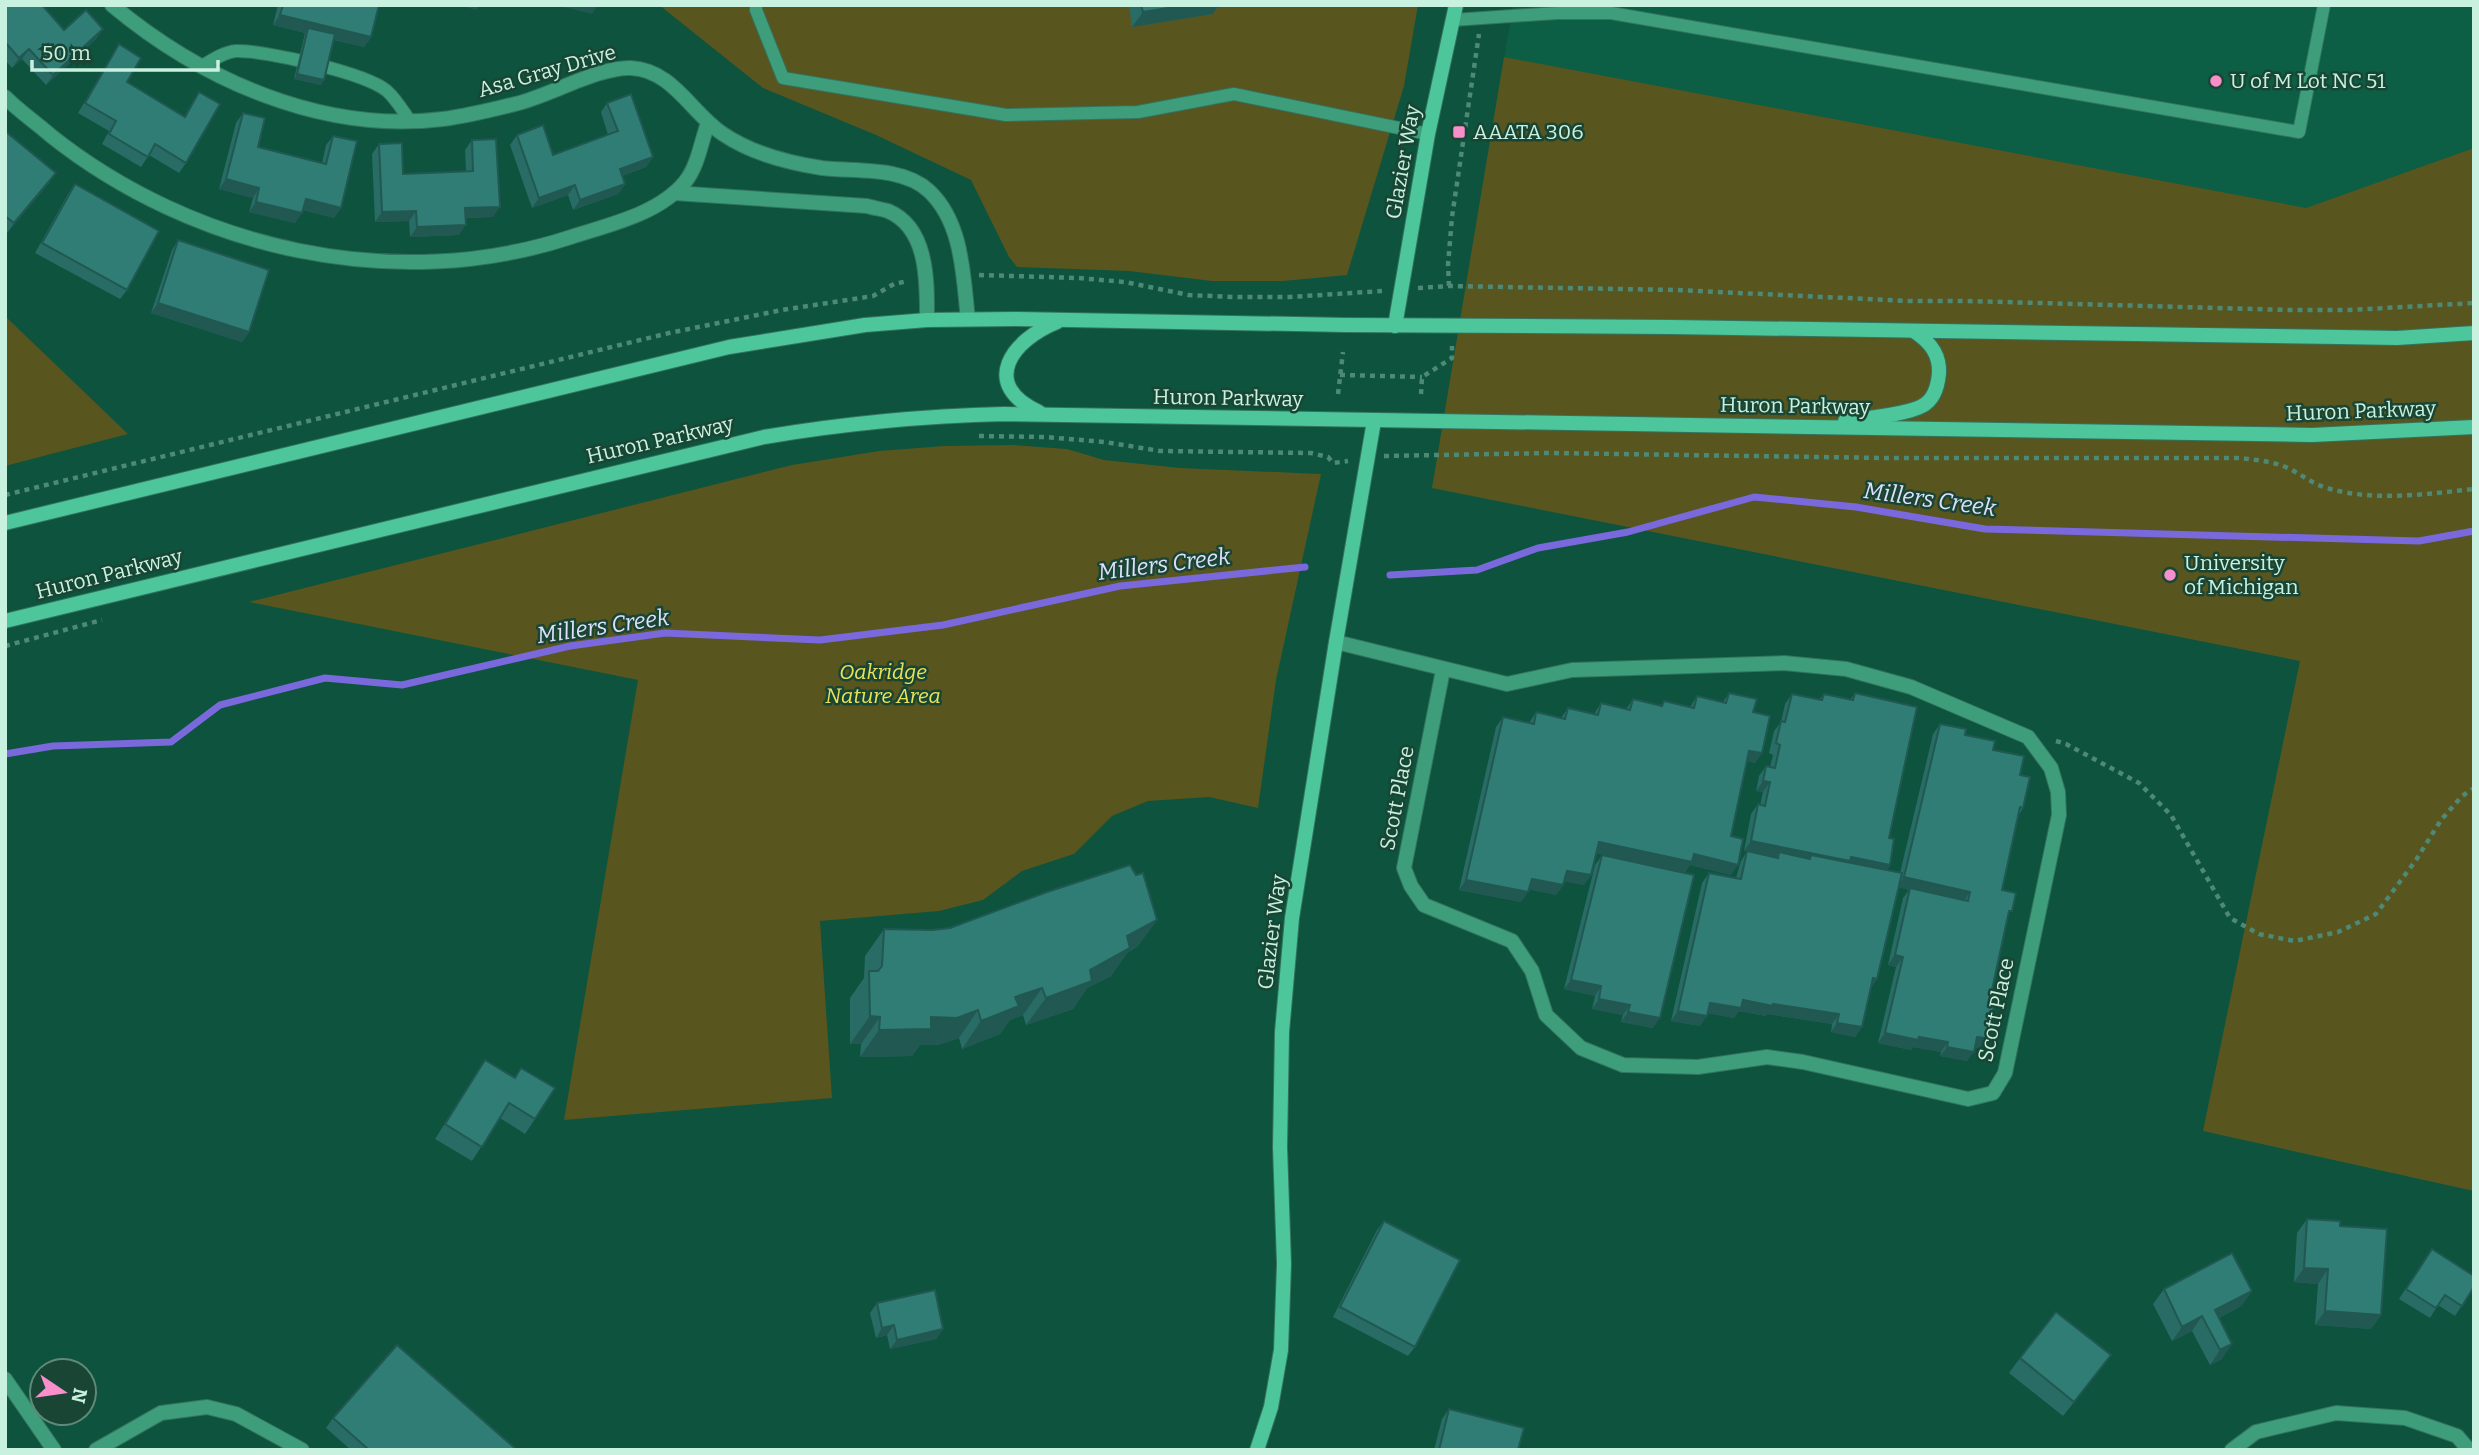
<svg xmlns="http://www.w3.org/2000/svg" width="2479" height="1455" viewBox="0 0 2479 1455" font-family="Bitter,serif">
<rect width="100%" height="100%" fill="#0d533d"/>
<path fill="#0c5e45" d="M 1513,5 L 2474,5 L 2474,1191 L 2203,1131 L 2300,661 L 1432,488 Z"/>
<g fill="#58551f">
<path d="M 659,5 L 1418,5 L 1404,86 L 1347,275 L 1283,281 L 1212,281 L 1129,271 L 1017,267 L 1009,257 L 971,180 L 876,135 L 763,88 Z"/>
<path d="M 1504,57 L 2306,208 L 2474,148 L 2474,1191 L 2203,1131 L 2300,661 L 1432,488 Z"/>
<path d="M 5,316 L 128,434 L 5,466 Z"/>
<path d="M 1013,445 L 1067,449 L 1104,460 L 1180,468 L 1321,474 L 1276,680 L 1258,808 L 1209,797 L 1148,801 L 1112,816 L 1074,854 L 1022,871 L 983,900 L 939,911 L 820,921 L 832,1098 L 564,1120 L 638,680 L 249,602 L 792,465 L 879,451 L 944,446 Z"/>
</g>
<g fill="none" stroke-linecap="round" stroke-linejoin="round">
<g stroke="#7969dc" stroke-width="7">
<path d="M 1390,575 L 1477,570 L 1538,548 L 1628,532 L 1754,497 L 1856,507 L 1985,529 L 2419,541 L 2474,531"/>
<path d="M 5,754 L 53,746 L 171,742 L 220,705 L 325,678 L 402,685 L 570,646 L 665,633 L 820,640 L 943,625 L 1120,586 L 1305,567"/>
</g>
<defs>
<g id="lane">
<path d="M 756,5 L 756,10 L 783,78 L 1006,115 L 1138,112 L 1234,94 L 1428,134"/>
<path d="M 1453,20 L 1557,13 L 1611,13 L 2299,132 L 2324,5"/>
<path d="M 202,66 C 212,60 224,52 236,51 C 264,50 366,73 387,91 C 396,99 403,111 410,121"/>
</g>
<g id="street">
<path d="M 112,5 C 202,80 322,134 443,119 C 467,116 491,110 515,104 C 550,96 597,67 631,68 C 673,70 691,113 723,134 C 751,153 789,163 822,168 C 855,172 903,166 929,191 C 963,223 963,276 968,319"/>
<path d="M 5,97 C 19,111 35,122 50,135 C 193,249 395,295 571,237 C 608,225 659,214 685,182 C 698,166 701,142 708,123"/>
<path d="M 674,193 L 867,206 C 874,208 881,209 888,211 C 929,228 927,284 927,320"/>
<path d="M 1336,642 L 1507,684 L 1572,670 L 1784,663 L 1846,669 L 1911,687 L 2028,737 L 2051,768 L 2058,792 L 2059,815 L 2005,1073 L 1993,1093 L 1968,1099 L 1803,1062 L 1767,1057 L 1698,1067 L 1623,1065 L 1581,1048 L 1546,1015 L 1532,971 L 1512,941 L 1424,905 L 1411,886 L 1404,868 L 1443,670"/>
<path d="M 5,1379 L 54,1450"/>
<path d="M 96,1450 L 161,1413 L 207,1407 L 236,1414 L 302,1450"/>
<path d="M 2232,1450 L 2256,1432 L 2336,1413 L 2405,1418 L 2457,1436 L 2469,1450"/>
</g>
<g id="secondary">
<path d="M 1395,326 L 1428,134 L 1456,5"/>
<path d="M 1039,412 C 979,384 1012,340 1057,322"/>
<path d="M 1845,421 C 1864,418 1906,415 1922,406 C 1934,400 1938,385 1939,373 C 1940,354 1930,342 1915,332"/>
<path d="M 5,523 L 729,347 L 865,325 L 927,320 L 1015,319 L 1346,325 L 1670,327 L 2340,337 L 2397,338 L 2474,333"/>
<path d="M 5,621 L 764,437 C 847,423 920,416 1004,414 L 2312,435 L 2474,427"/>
<path d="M 1257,1450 L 1271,1407 L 1281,1350 L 1284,1264 L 1280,1147 L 1282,1032 L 1292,918 L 1336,642 L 1374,421"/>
</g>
</defs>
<use href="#lane" stroke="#33735d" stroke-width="14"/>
<use href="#street" stroke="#33735d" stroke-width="16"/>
<use href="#secondary" stroke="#33735d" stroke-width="16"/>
<g stroke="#4d8975" stroke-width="4.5" stroke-dasharray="5 5" stroke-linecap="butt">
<path d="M 979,275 L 1078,278 L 1125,282 L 1189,295 L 1232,297 L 1290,297 L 1382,291"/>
<path d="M 1449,286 L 1448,265 L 1452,217 L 1479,34"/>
<path d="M 1418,288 L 1449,286 L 1676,290 L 1909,301 L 1968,301 L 2289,310 L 2349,310 L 2474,303"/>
<path d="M 1340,375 L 1422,377"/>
<path d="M 1338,394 L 1343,352"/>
<path d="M 1421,394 L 1422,377 L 1452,358 L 1452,346"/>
<path d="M 979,436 L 1045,437 L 1105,442 L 1160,451 L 1311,453 L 1328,457 L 1333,463 L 1348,461"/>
<path d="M 1384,456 L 1550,453 L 1887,458 L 2240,458 C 2256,460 2272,461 2288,468 C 2301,474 2312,484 2327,488 C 2374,502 2426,494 2474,489"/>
<path d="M 5,495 L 669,333 L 782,310 L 873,296 L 894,284 L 908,281"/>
<path d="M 5,646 L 102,620"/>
<path d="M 2056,741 L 2066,744 L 2139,783 L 2171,815 L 2230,918 L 2259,934 L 2294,941 L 2338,932 L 2376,914 L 2416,860 L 2441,820 L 2462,796 L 2474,788"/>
</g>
<use href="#lane" stroke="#3e9d7b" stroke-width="12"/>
<use href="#street" stroke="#3e9d7b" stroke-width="14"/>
<use href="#secondary" stroke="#4ec69c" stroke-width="14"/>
</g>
<g fill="#286c65">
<path d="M 5,5 L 64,30 L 103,29 L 96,39 L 46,85 L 22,59 L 12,68 L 5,60 Z"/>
<path d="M 278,5 L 379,5 L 371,37 L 364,47 L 334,40 L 321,85 L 294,79 L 305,33 L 273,25 Z"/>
<path d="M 1129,5 L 1219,5 L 1213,14 L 1132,27 Z"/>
<path d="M 119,44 L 127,82 L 184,117 L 199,92 L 186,163 L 179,173 L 149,155 L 141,167 L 102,144 L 109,131 L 78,113 Z"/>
<path d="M 607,103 L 653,157 L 646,167 L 622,176 L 625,184 L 618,194 L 573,210 L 568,195 L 532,208 L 510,145 L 517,135 L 553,155 L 608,135 L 601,112 Z"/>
<path d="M 243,113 L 258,147 L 322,163 L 326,145 L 333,136 L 341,208 L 334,218 L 303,210 L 295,223 L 249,212 L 253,198 L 219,189 L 236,123 Z"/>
<path d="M 5,131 L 49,183 L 7,233 L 5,231 Z"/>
<path d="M 472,140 L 493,217 L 465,218 L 459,235 L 410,237 L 409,221 L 375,222 L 372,154 L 379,144 L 403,174 L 466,171 L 465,150 Z"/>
<path d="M 75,184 L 127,290 L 120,299 L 35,253 L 68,194 Z"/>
<path d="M 178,240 L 249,332 L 242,342 L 151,313 L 172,250 Z"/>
<path d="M 1729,693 L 1753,712 L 1762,753 L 1755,763 L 1747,761 L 1731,836 L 1731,875 L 1690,865 L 1685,872 L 1596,853 L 1591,875 L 1584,885 L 1564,881 L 1563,885 L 1556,895 L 1529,889 L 1521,902 L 1459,890 L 1496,727 L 1503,717 L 1529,723 L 1536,712 L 1561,718 L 1568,708 L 1594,714 L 1601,703 L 1626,709 L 1633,699 L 1661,705 L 1664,701 L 1690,707 L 1697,696 L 1723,702 Z"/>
<path d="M 1855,693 L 1889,838 L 1890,865 L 1887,870 L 1900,873 L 1933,734 L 1940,724 L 1965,735 L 1993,750 L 2020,775 L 2023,808 L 2019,815 L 2002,890 L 2007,918 L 1989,1004 L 1986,1038 L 1979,1048 L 1975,1047 L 1967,1061 L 1940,1056 L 1941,1052 L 1913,1047 L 1911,1050 L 1878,1043 L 1896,967 L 1888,965 L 1903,898 L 1909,890 L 1898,887 L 1877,979 L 1870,989 L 1862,1027 L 1855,1037 L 1831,1032 L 1832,1024 L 1767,1014 L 1766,1016 L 1739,1011 L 1734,1018 L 1707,1013 L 1700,1026 L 1671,1021 L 1702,883 L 1709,873 L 1736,878 L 1741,861 L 1747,851 L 1744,851 L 1751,814 L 1758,804 L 1760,805 L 1763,792 L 1756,791 L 1759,776 L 1766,766 L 1770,767 L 1773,755 L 1769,753 L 1774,731 L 1781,722 L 1785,704 L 1792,694 L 1819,700 L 1824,694 L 1850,700 Z"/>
<path d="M 1602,855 L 1653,1028 L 1621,1022 L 1623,1015 L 1592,1009 L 1595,996 L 1564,989 L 1595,865 Z"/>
<path d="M 1157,920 L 1137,947 L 1127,953 L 1111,976 L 1087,988 L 1073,1009 L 1026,1025 L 1023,1015 L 1010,1020 L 1000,1034 L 962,1049 L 959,1038 L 938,1045 L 920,1045 L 912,1056 L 860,1057 L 861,1044 L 850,1044 L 850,998 L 864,978 L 865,956 L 884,929 L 932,930 Z"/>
<path d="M 485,1060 L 514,1078 L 521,1068 L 535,1119 L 525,1134 L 500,1118 L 472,1161 L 435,1139 Z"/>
<path d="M 2307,1219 L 2340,1226 L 2381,1315 L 2371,1329 L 2315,1325 L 2318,1284 L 2294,1282 L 2297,1233 Z"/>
<path d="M 1384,1221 L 1415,1347 L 1408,1356 L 1333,1317 L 1377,1230 Z"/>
<path d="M 2425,1259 L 2474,1287 L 2455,1316 L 2438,1305 L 2430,1318 L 2399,1299 Z"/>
<path d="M 2164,1289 L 2252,1291 L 2241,1306 L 2219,1318 L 2222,1359 L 2210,1365 L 2192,1331 L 2172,1341 L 2153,1304 Z"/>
<path d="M 877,1303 L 943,1329 L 936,1339 L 890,1349 L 887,1335 L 876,1338 L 870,1313 Z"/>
<path d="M 2020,1358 L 2100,1370 L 2063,1416 L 2009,1373 Z"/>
<path d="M 1449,1409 L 1518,1450 L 1434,1450 L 1442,1419 Z"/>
<path d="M 333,1418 L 517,1450 L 351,1450 L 326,1428 Z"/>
</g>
<g fill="#215852">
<path d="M 459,5 L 480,5 L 476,10 Z"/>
<path d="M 556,5 L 598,5 L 592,14 Z"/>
<path d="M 1187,5 L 1219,5 L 1213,14 L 1132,27 L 1143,12 Z"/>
<path d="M 280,15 L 371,37 L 364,47 L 307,33 L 308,28 L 305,33 L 273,25 Z"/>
<path d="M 103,29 L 96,39 L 46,85 L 53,75 Z"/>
<path d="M 29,49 L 22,59 L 12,68 L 19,58 Z"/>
<path d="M 297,74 L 324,80 L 321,85 L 294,79 Z"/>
<path d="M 653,157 L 646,167 L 613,179 L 620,169 Z"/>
<path d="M 56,173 L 49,183 L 7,233 L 14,223 Z"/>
<path d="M 226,179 L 259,188 L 253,198 L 219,189 Z"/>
<path d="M 625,184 L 618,194 L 573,210 L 580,200 Z"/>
<path d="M 575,185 L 568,195 L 532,208 L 539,198 Z"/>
<path d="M 306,199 L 341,208 L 334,218 L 299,209 Z"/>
<path d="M 256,202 L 302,213 L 295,223 L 249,212 Z"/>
<path d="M 500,207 L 493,217 L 458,218 L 465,208 Z"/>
<path d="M 416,211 L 409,221 L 375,222 L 382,212 Z"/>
<path d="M 466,225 L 459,235 L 410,237 L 417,227 Z"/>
<path d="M 158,303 L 249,332 L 242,342 L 151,313 Z"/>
<path d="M 1749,751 L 1762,753 L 1755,763 L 1742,760 Z"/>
<path d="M 1763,781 L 1770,782 L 1763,792 L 1756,791 Z"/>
<path d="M 1751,841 L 1851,857 L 1890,865 L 1883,875 L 1810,859 L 1811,855 L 1805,863 L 1779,852 L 1776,857 L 1744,851 Z"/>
<path d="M 1599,842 L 1694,854 L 1738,865 L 1731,875 L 1690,865 L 1685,872 L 1592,852 Z"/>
<path d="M 1567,871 L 1591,875 L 1584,885 L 1561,881 Z"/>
<path d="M 1904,877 L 1970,892 L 1963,902 L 1897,887 Z"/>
<path d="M 1532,879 L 1563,885 L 1556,895 L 1525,889 Z"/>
<path d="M 1466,880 L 1528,892 L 1521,902 L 1459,890 Z"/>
<path d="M 1157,920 L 1137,947 L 1127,953 L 1111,976 L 1087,988 L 1073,1009 L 1026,1025 L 1046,998 L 1127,936 Z"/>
<path d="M 1895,955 L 1903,957 L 1896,967 L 1888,965 Z"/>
<path d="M 1873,978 L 1877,979 L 1870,989 Z"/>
<path d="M 1571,980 L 1601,986 L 1595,996 L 1564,989 Z"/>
<path d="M 1042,988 L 1023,1015 L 1010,1020 L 1000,1034 L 962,1049 L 981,1021 L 1015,997 Z"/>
<path d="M 1599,999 L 1630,1005 L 1623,1015 L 1592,1009 Z"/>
<path d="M 1743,1000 L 1773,1004 L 1839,1014 L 1832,1024 L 1767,1014 L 1766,1016 L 1739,1011 L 1734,1018 L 1703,1012 L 1710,1003 Z"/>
<path d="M 978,1010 L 959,1038 L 938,1045 L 920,1045 L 912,1056 L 860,1057 L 879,1030 L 931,1017 Z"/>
<path d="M 1678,1011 L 1707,1016 L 1700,1026 L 1671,1021 Z"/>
<path d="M 1628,1012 L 1660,1018 L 1653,1028 L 1621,1022 Z"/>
<path d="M 870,1016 L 880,1017 L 861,1044 L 850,1044 Z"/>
<path d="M 1837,1023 L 1862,1027 L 1855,1037 L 1831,1032 Z"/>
<path d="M 1885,1033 L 1919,1037 L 1948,1042 L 1941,1052 L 1913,1047 L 1911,1050 L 1878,1043 Z"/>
<path d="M 1977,1037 L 1986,1038 L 1979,1048 L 1970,1046 Z"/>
<path d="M 1947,1047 L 1974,1052 L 1967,1061 L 1940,1056 Z"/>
<path d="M 2304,1268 L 2328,1269 L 2318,1284 L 2294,1282 Z"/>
<path d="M 2252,1291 L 2241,1306 L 2205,1325 L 2215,1310 Z"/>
<path d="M 2325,1311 L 2381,1315 L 2371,1329 L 2315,1325 Z"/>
<path d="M 2202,1316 L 2192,1331 L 2172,1341 L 2182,1327 Z"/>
<path d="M 894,1325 L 887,1335 L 876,1338 L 882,1328 Z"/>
<path d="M 943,1329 L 936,1339 L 890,1349 L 897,1340 Z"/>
<path d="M 2232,1344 L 2222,1359 L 2210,1365 L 2220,1350 Z"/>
</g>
<g fill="#2f7d75" stroke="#215852" stroke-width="2">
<path d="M 5,5 L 42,5 L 64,30 L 86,10 L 103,29 L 53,75 L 29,49 L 19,58 L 5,42 Z"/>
<path d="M 283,5 L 379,5 L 371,37 L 280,15 Z"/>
<path d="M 1141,5 L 1187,5 L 1143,12 Z"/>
<path d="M 308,28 L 335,34 L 324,80 L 297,74 Z"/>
<path d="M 119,44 L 141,58 L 127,82 L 185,117 L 199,92 L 220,104 L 186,163 L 155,144 L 148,157 L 109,134 L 116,121 L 85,103 Z"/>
<path d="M 631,94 L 653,157 L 620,169 L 625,184 L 580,200 L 575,185 L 539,198 L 517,135 L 543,125 L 553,155 L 618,131 L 607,103 Z"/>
<path d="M 243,113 L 265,118 L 258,147 L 326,164 L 333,136 L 357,141 L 341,208 L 306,199 L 302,213 L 256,202 L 259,188 L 226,179 Z"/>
<path d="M 5,131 L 56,173 L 14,223 L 5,216 Z"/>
<path d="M 496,139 L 500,207 L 465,208 L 466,225 L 417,227 L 416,211 L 382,212 L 379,144 L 402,143 L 403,174 L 473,171 L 472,140 Z"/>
<path d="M 75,184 L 159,231 L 127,290 L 42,243 Z"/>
<path d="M 178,240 L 269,270 L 249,332 L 158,303 Z"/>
<path d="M 1729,693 L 1757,699 L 1753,712 L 1770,716 L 1762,753 L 1749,751 L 1731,836 L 1743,839 L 1738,865 L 1694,854 L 1692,862 L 1599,842 L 1591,875 L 1567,871 L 1563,885 L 1532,879 L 1528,892 L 1466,880 L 1503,717 L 1534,724 L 1536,712 L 1565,719 L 1568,708 L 1598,715 L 1601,703 L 1630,710 L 1633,699 L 1662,706 L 1664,701 L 1694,708 L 1697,696 L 1726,703 Z"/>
<path d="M 1855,693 L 1917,707 L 1889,838 L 1894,839 L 1890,865 L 1851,857 L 1850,861 L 1751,841 L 1758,804 L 1765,806 L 1770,782 L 1763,781 L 1766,766 L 1775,768 L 1780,745 L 1776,743 L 1781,721 L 1785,722 L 1792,694 L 1822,700 L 1824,694 L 1853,700 Z"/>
<path d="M 1940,724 L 1966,729 L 1965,735 L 1995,741 L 1993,750 L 2024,756 L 2020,775 L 2030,777 L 2023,808 L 2020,807 L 2002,890 L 2016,893 L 2012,911 L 2009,911 L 1989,1004 L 1994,1006 L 1986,1038 L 1977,1037 L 1974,1052 L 1947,1047 L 1948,1042 L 1919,1037 L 1918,1040 L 1885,1033 L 1903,957 L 1895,955 L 1910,888 L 1968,901 L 1970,892 L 1904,877 Z"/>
<path d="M 1747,851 L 1778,858 L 1779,852 L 1810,859 L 1811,855 L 1902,873 L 1877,979 L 1873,978 L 1862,1027 L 1837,1023 L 1839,1014 L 1773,1004 L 1773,1006 L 1743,1000 L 1741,1008 L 1710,1003 L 1707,1016 L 1678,1011 L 1709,873 L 1741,879 Z"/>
<path d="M 1602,855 L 1694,875 L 1660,1018 L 1628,1012 L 1630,1005 L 1599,999 L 1601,986 L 1571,980 Z"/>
<path d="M 1130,865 L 1136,875 L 1143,873 L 1157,920 L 1127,936 L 1130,948 L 1090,970 L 1092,981 L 1046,998 L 1042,988 L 1015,997 L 1019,1006 L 981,1021 L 978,1010 L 957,1018 L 931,1017 L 931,1029 L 879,1030 L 880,1017 L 870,1016 L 869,971 L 878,971 L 882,966 L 884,929 L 932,930 L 950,928 L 1047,892 Z"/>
<path d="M 485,1060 L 515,1078 L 521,1068 L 555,1088 L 535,1119 L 509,1103 L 482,1147 L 445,1124 Z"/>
<path d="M 2307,1219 L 2340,1221 L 2340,1226 L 2387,1229 L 2381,1315 L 2325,1311 L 2328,1269 L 2304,1268 Z"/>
<path d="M 1384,1221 L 1460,1260 L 1415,1347 L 1340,1307 Z"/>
<path d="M 2432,1249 L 2474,1276 L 2474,1287 L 2462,1306 L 2445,1295 L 2436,1308 L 2406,1289 Z"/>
<path d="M 2232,1253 L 2252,1291 L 2215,1310 L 2232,1344 L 2220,1350 L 2202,1316 L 2182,1327 L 2164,1289 Z"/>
<path d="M 935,1290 L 943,1329 L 897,1340 L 894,1325 L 882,1328 L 877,1303 Z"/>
<path d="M 2056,1312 L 2111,1355 L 2074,1402 L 2020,1358 Z"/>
<path d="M 397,1345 L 517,1450 L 369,1450 L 333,1418 Z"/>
<path d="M 1449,1409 L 1524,1428 L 1518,1450 L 1439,1450 Z"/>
</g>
<g fill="#f98fca" stroke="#194535" stroke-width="2.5">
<circle cx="2216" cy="81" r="7"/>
<rect x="1452" y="125" width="14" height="14" rx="3.5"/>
<circle cx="2170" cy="575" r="7"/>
</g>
<g text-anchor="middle" stroke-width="5" stroke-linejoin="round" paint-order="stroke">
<g font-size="21" fill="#c9f1df" stroke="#194535">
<text transform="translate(547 71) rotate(-16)" y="7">Asa Gray Drive</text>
<text transform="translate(1403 162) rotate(-80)" y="7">Glazier Way</text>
<text transform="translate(1228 398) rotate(1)" y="7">Huron Parkway</text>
<text transform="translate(1795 406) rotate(1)" y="7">Huron Parkway</text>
<text transform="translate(2361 411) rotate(-2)" y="7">Huron Parkway</text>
<text transform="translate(660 440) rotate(-13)" y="7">Huron Parkway</text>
<text transform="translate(109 574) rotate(-14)" y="7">Huron Parkway</text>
<text transform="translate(1397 798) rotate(-79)" y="7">Scott Place</text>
<text transform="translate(1272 932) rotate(-83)" y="7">Glazier Way</text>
<text transform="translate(1996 1010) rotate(-78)" y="7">Scott Place</text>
</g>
<g font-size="21" fill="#c9f1df" stroke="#194535" text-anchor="start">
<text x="2230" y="88">U of M Lot NC 51</text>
<text x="1473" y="139">AAATA 306</text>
<text x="2184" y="570">University<tspan x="2184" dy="24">of Michigan</tspan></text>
</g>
<g font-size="21" font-style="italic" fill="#ebe356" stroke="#194535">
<text x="883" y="679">Oakridge<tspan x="883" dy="24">Nature Area</tspan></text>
</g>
<g font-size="23" font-style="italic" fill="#e0dffc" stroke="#194535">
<text transform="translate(1930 499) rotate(8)" y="8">Millers Creek</text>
<text transform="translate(1164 564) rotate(-7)" y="8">Millers Creek</text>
<text transform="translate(603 626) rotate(-8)" y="8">Millers Creek</text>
</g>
</g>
<rect width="2479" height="1455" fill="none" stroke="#c9f1df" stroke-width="14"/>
<g transform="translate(63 1392) rotate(103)"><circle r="33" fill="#194535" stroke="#5f8a79" stroke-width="2"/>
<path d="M0-5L12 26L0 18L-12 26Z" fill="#f98fca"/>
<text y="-10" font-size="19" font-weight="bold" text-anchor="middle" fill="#c9f1df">N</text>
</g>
<path d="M32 60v10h186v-10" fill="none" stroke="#c9f1df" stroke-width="3.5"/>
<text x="42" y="60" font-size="21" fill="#c9f1df" stroke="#194535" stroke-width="5" paint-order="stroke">50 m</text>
</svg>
